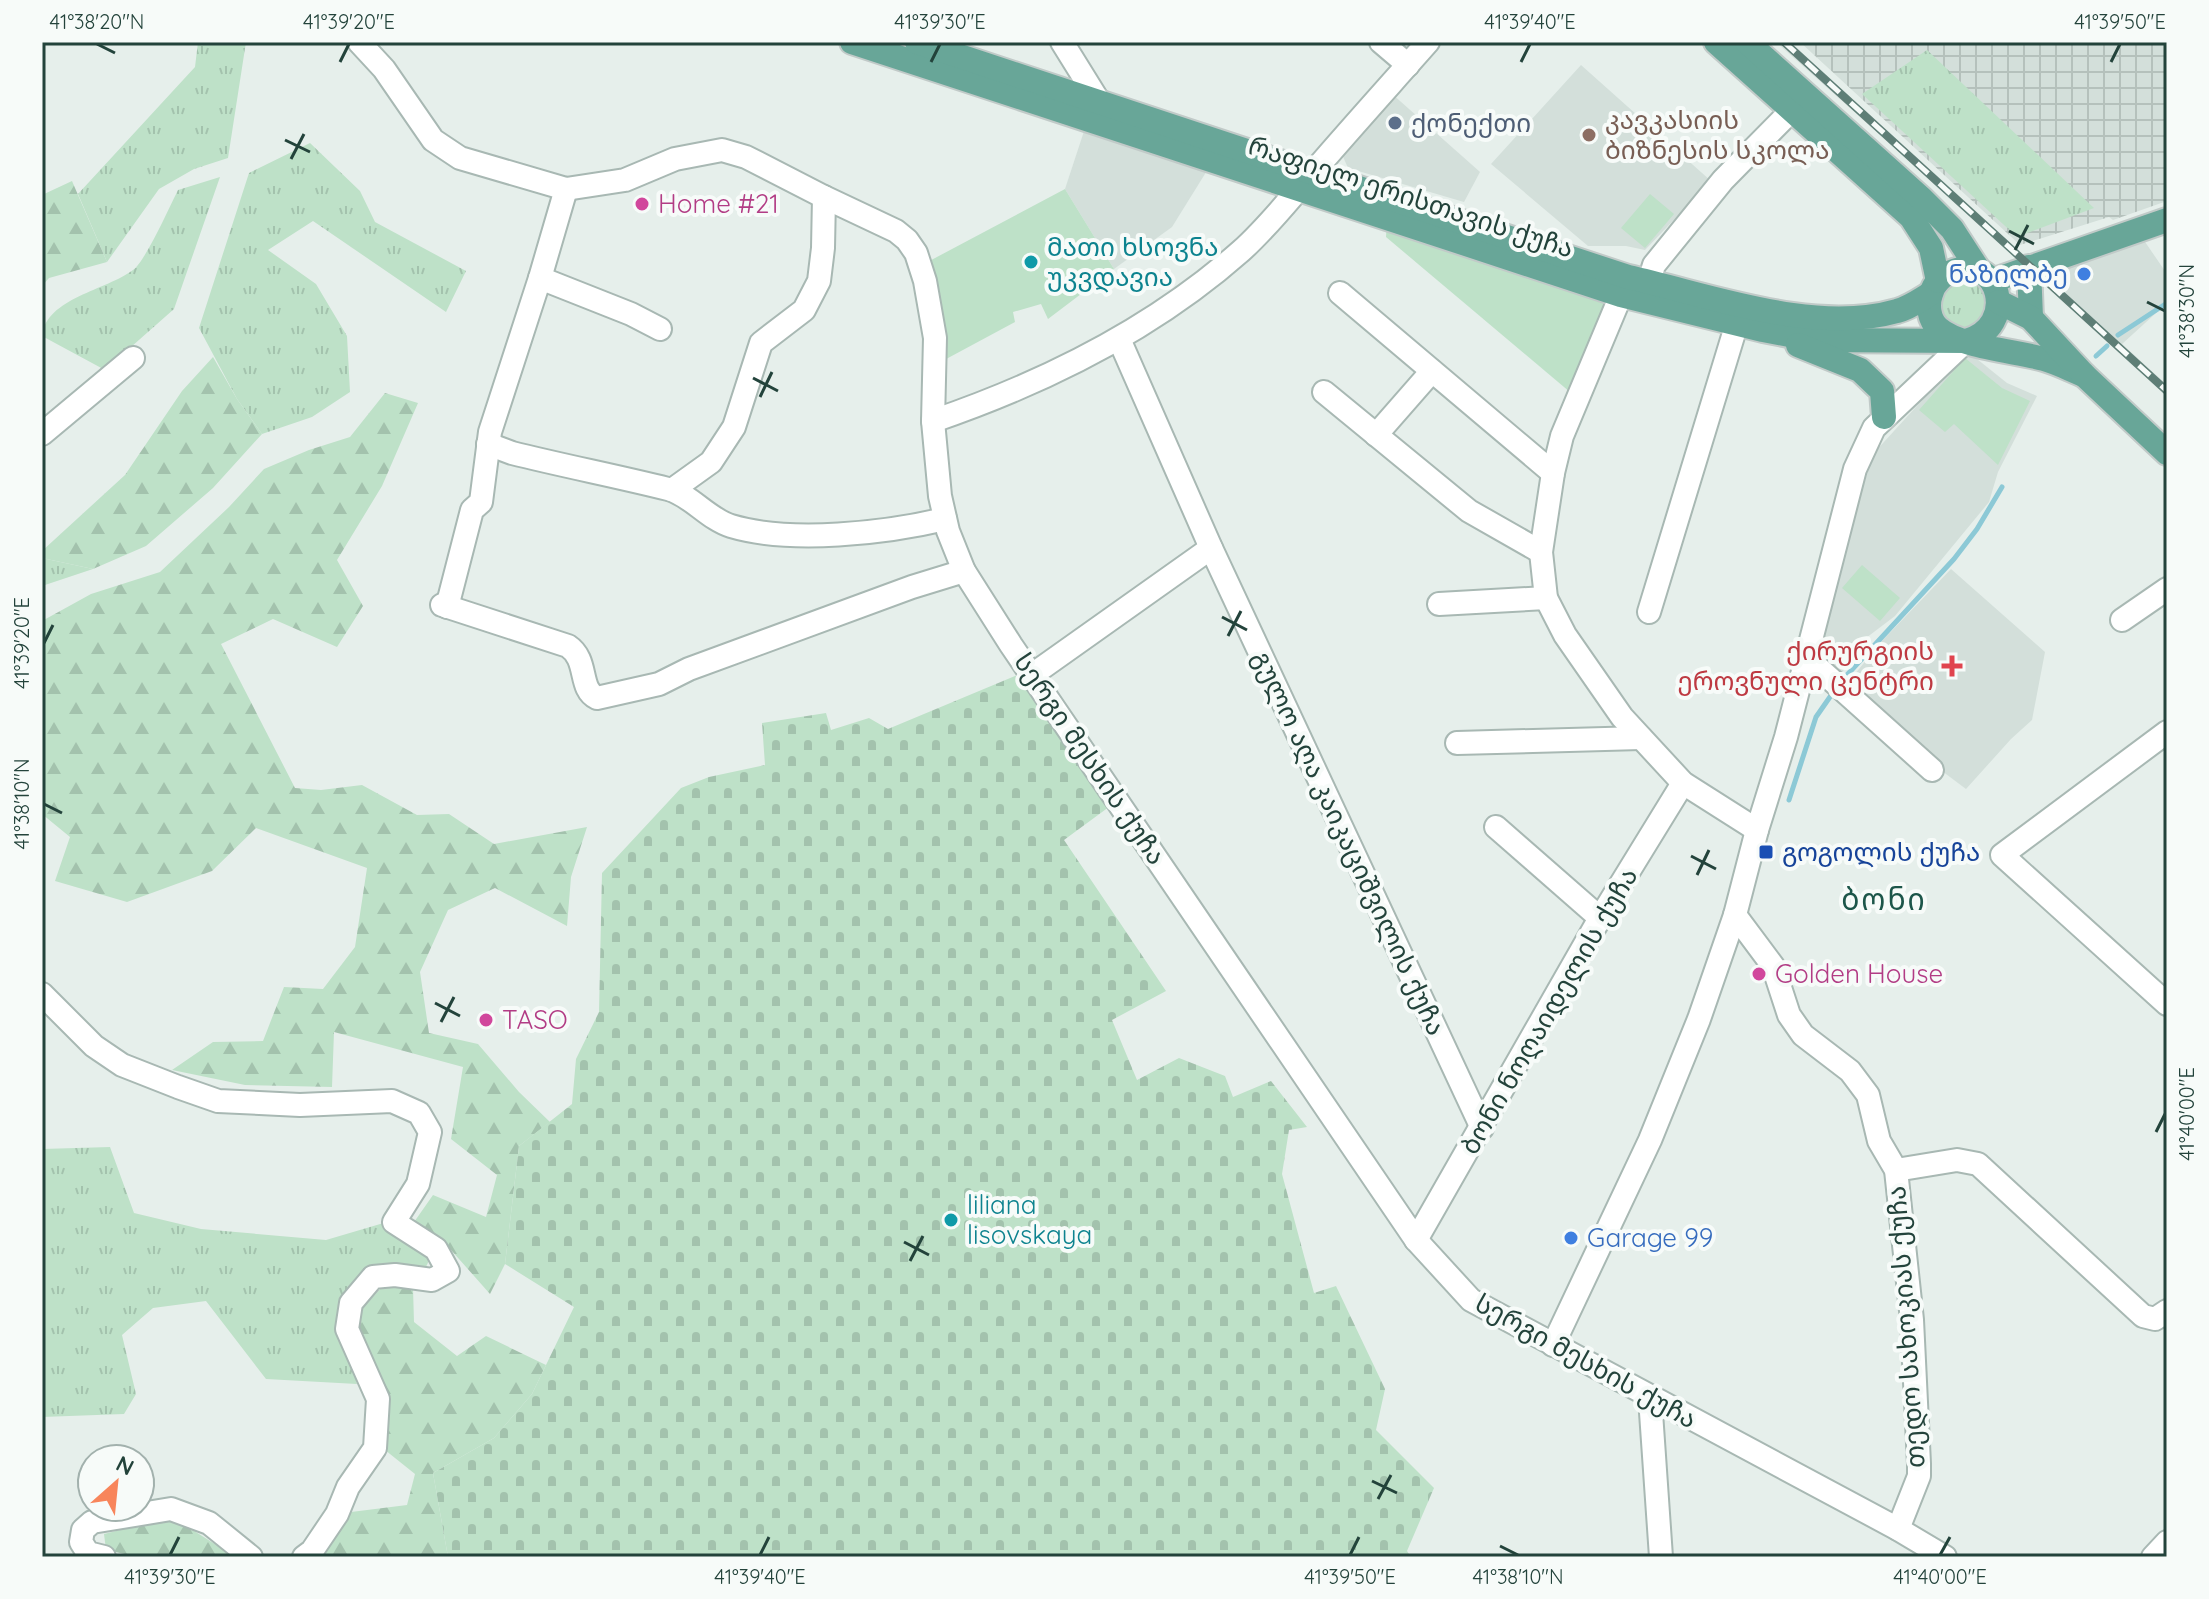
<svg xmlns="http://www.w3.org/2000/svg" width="2209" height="1599" viewBox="0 0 2209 1599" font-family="Quicksand,'Noto Sans Georgian',sans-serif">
<defs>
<pattern id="industrial-grid" width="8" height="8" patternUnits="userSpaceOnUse" patternTransform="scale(2)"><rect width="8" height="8" fill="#d3dfda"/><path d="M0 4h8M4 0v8" fill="none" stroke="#b5c1bc"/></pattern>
<pattern id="grass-tufts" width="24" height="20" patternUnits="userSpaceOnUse" patternTransform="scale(2)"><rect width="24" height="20" fill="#bee1c8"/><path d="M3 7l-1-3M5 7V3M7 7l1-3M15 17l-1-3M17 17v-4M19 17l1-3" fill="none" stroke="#a3c2ad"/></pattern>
<pattern id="forest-firs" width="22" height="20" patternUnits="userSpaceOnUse" patternTransform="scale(2)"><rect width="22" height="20" fill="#bee1c8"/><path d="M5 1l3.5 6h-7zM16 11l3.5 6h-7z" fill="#a3c2ad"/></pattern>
<pattern id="cemetery-stones" width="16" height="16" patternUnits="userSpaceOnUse" patternTransform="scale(2)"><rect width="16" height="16" fill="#bee1c8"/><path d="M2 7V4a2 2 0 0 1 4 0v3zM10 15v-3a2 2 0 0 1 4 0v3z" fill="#a3c2ad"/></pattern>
</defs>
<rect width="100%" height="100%" fill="#e6efeb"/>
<g fill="#d3dfda">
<path d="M 1776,42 L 1787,42 L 2015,248 L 2009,250 Z"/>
<path d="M 1581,65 L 1711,181 L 1645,250 L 1626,246 L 1588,246 L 1491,164 Z"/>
<path d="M 1391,93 L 1480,172 L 1464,202 L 1348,168 L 1341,152 Z"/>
<path d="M 1088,119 L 1213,161 L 1172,227 L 1114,269 L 1065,189 Z"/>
<path d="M 2141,236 L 2167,274 L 2167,303 L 2122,344 L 2167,385 L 2167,397 L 2105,339 L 2108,336 L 2048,279 L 2071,261 Z"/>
<path d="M 1967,351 L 2007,383 L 2037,396 L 1998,472 L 1989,502 L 1895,616 L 1866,638 L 1841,674 L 1820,652 L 1846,544 L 1873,454 Z"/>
<path d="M 1951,569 L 2045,652 L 2032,720 L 2011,739 L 1966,789 L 1942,771 L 1850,680 L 1881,642 Z"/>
</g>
<path fill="url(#industrial-grid)" d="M 1800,42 L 2167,42 L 2167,201 L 2113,220 L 2109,217 L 2020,245 Z"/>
<g fill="url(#grass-tufts)">
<path d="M 198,42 L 246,42 L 228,158 L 194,169 L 159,189 L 107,262 L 78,194 L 195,67 Z"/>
<path d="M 1927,50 L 2094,208 L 2017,237 L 1862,94 Z"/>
<path d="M 310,143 L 360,191 L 375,222 L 466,271 L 446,312 L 313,221 L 268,250 L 316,284 L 347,336 L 350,392 L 312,417 L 262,434 L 237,399 L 199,328 L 249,173 Z"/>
<path d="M 220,177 L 174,309 L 105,370 L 42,336 C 46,298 107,290 133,270 C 145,262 170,206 178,190 Z"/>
<circle cx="1964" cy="304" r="24"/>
<path d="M 42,558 L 93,569 L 42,586 Z"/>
<path d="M 110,1147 L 134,1213 L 201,1229 L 326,1240 L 387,1222 L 431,1256 L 426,1267 L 362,1274 L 338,1310 L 357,1384 L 266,1379 L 206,1301 L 153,1308 L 122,1335 L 136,1394 L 124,1414 L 42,1417 L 42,1149 Z"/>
</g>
<g fill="url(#forest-firs)">
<path d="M 72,181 L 107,262 L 49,278 L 42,286 L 42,195 Z"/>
<path d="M 213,357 L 237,399 L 262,434 L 213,488 L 146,546 L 93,569 L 42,558 L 42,551 L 125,475 L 182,391 Z"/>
<path d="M 385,393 L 418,403 L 382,486 L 337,560 L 363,606 L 337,647 L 273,619 L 221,644 L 295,788 L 321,790 L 362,785 L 417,815 L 449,814 L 494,844 L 587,827 L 571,877 L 567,926 L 495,888 L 448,910 L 420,972 L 429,1033 L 478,1044 L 519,1092 L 550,1122 L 519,1146 L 505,1264 L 490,1294 L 451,1250 L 412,1225 L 433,1195 L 486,1217 L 497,1175 L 451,1139 L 463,1067 L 334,1032 L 332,1087 L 245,1085 L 172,1070 L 213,1042 L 263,1041 L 284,987 L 323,989 L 355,947 L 367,868 L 256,828 L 212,871 L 127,902 L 55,881 L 70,837 L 42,814 L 42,621 L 91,594 L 160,572 L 229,507 L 264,469 L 309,450 L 350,437 Z"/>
<path d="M 382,1287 L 413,1288 L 414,1322 L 457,1356 L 486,1336 L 546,1365 L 532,1394 L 494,1438 L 433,1473 L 448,1557 L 316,1557 L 351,1512 L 407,1505 L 415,1474 L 385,1450 L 388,1391 L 357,1327 L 361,1310 Z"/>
<path d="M 172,1517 L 229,1553 L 235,1557 L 139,1557 L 106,1550 L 104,1534 Z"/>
</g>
<path fill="url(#cemetery-stones)" d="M 1022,673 L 1113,804 L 1064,840 L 1166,991 L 1112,1020 L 1137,1080 L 1179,1058 L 1225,1076 L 1233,1097 L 1271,1081 L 1307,1127 L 1289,1130 L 1282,1174 L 1314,1293 L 1336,1286 L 1385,1389 L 1376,1430 L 1434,1488 L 1407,1551 L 1411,1557 L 448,1557 L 433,1473 L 494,1438 L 532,1394 L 574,1307 L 505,1264 L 519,1146 L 572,1104 L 576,1059 L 599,1012 L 602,873 L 681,788 L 709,777 L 765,765 L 762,723 L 826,713 L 831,730 L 869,718 L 888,729 Z"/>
<g fill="#bee1c8">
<path d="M 1065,189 L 1114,269 L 1048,319 L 1041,304 L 1013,312 L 1015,322 L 935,365 L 920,266 Z"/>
<path d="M 1650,194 L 1674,214 L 1645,248 L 1621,228 Z"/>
<path d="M 1387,218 L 1621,295 L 1577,398 L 1386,237 Z"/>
<path d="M 1965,358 L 2002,388 L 2030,401 L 1998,465 L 1954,424 L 1945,432 L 1919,410 Z"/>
<path d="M 1862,565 L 1900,598 L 1880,621 L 1842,588 Z"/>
</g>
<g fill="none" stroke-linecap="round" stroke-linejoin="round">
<g stroke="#8cc9d6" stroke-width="5">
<path d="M 2118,335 L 2167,303"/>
<path d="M 2096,356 L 2107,346"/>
<path d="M 1846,676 L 1954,559 L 1977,529 L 2002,487"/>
<path d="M 1789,800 L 1816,717 L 1832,694"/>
</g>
<defs>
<g id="minor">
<path d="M 359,42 L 384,69 L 433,140 L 460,158 L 566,189 L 625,180 L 675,159 L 722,150 L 746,157 L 824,197 L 896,231 L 907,240 L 916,253 L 925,281 L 935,338 L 933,421 L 940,496 L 948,531 L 964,571 L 1011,645 L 1416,1240 L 1471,1300 L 1898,1529 L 1945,1557"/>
<path d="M 1062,42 L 1098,100"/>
<path d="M 1381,42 L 1408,65"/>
<path d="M 540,278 L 631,314 L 660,329"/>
<path d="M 1649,281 L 1654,265 L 1723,180 L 1792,110"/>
<path d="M 1340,293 L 1553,473"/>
<path d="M 1621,295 L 1562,436 L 1553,473 L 1541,552 L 1546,598 L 1565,635 L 1622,717 L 1683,783 L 1757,830"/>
<path d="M 1119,339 L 1211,548 L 1482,1128"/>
<path d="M 1324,392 L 1469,511 L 1541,552"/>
<path d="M 933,421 C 1044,383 1153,329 1241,251 C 1268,227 1291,197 1315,170 C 1352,127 1390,85 1428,42"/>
<path d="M 42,434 L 133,358"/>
<path d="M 1376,435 L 1432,371"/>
<path d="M 488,444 L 512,453 C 564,466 616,476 668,489 C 691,495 708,519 731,526 C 791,544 886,533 945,519"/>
<path d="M 672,490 L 711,462 L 734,427 L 761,343 L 804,310 L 819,281 L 823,248 L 824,197"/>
<path d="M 1439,604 L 1546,598"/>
<path d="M 442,605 L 568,646 C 589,660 578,689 597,698 L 659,684 L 689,669 L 912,587 L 964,571"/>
<path d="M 447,607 L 472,510 L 481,502 L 490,432 L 540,278 L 566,189"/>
<path d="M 1649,612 L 1737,323"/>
<path d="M 2122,620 L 2167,589"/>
<path d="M 1806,657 L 1932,770"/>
<path d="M 1032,675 L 1211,548"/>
<path d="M 2167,732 L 2002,855 L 2167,1004"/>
<path d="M 1457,743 L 1641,738"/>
<path d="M 1496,827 L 1600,918"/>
<path d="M 1735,915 L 1773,966 L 1789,1015 L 1803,1035 L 1850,1071 L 1868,1095 L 1879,1141 L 1896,1170 L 1912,1320 L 1919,1464 L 1919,1476 L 1898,1529"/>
<path d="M 42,994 L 94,1046 L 122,1065 L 178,1087 L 218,1101 L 300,1105 L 392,1101 L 419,1113 L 430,1132 L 418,1184 L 394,1222 L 436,1249 L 448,1271 L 432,1280 L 395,1275 L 373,1277 L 351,1303 L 347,1329 L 378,1399 L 375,1448 L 348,1487 L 337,1514 L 312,1551 L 304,1557"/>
<path d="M 1896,1170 L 1957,1160 L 1978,1164 L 2143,1316 L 2155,1319 L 2167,1311"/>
<path d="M 1416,1240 L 1600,918 L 1683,783"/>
<path d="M 1553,1345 L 1650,1140 L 1699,1019 L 1735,915 L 1757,830 L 1786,737 L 1855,469 L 1874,428 L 1966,341"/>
<path d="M 1650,1398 L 1661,1557"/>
<path d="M 104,1557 L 88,1553 L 81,1542 L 83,1530 L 92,1522 L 171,1509 L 209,1523 L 251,1557"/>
<path d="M 2153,1557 L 2167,1542"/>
</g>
<g id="major">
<path d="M 852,42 L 1621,295 L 1763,330 L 1815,340 L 1966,341 C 2019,327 2000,251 1951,272 C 1942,276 1934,283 1931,294 C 1927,305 1929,320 1938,328 C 1959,347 2016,351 2044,359 C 2058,363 2071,370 2084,375"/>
<path d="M 917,42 L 1628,277 C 1710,295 1813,335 1897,311 C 1909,308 1920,300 1930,294"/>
<path d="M 1716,42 L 1911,217 L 1931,248 L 1938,281"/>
<path d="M 1747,42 L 1922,199 L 1952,229 L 1978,269"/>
<path d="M 2029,267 L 2031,318"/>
<path d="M 1992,281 L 2167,220"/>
<path d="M 1999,302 L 2031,318 L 2084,375 L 2167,453"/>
<path d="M 1798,345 L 1860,370 L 1882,391 L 1884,417"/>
</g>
</defs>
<use href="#minor" stroke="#a8b8b3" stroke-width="26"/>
<use href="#major" stroke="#c1cac8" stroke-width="28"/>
<use href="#minor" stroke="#fff" stroke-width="22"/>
<use href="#major" stroke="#68a698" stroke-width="24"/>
<defs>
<path id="rail" d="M 1784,42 L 2167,391"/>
</defs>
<use href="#rail" stroke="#5e7e76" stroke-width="8"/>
<use href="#rail" stroke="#f7fbf9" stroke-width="5" stroke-dasharray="15" stroke-linecap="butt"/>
</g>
<path fill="none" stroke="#23433b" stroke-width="3" d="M 97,44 L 115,53M 340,62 L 349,44M 931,62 L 940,44M 1521,62 L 1530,44M 2111,62 L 2120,44M 285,140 L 310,152M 291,159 L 304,134M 2009,231 L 2034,244M 2015,250 L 2028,225M 2147,302 L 2165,311M 753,378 L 778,391M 760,397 L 772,372M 1222,617 L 1247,630M 1228,636 L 1241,611M 44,643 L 53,625M 44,804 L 62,813M 1691,856 L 1716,869M 1697,875 L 1709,850M 435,1003 L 460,1016M 441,1022 L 454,997M 2156,1132 L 2165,1114M 904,1242 L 929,1255M 910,1261 L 923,1236M 1372,1481 L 1397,1493M 1378,1499 L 1391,1475M 1500,1546 L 1518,1555M 170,1555 L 179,1537M 760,1555 L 769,1537M 1350,1555 L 1359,1537M 1940,1555 L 1950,1537"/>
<circle fill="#5c6f8a" stroke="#f7fbf9" stroke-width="3" cx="1395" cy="123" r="8"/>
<circle fill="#8d6e63" stroke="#f7fbf9" stroke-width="3" cx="1589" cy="135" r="8"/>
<g fill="#d1479c" stroke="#f7fbf9" stroke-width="3">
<circle cx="642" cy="204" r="8"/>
<circle cx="1759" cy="974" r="8"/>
<circle cx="486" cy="1020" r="8"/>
</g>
<g fill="#0f9aa8" stroke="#f7fbf9" stroke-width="3">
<circle cx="1031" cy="262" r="8"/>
<circle cx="951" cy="1220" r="8"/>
</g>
<g fill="#3f7fe0" stroke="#f7fbf9" stroke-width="3">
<circle cx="2084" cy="274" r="8"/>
<circle cx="1571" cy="1238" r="8"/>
</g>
<path fill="#e0444e" stroke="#f7fbf9" stroke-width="3" d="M1948 654h8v8h8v8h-8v8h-8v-8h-8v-8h8z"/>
<rect fill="#1a4fb4" stroke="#f7fbf9" stroke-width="3" x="1758" y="844" width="16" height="16" rx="4"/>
<g text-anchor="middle" stroke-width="8" stroke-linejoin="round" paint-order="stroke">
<g font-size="26" fill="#785e54" stroke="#f7fbf9" text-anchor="start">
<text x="1605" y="129">კავკასიის<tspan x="1605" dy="30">ბიზნესის სკოლა</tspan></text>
</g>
<g font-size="26" fill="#4e5e75" stroke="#f7fbf9" text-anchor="start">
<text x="1411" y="132">ქონექთი</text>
</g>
<g font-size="26" fill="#23433b" stroke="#f7fbf9">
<text transform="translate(1411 197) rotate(18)" y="9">რაფიელ ერისთავის ქუჩა</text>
<text transform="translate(1090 759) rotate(56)" y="9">სერგი მესხის ქუჩა</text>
<text transform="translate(1349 843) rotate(65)" y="9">გულო აღა კაიკაციშვილის ქუჩა</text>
<text transform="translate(1549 1011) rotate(-60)" y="9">ბონი ნოღაიდელის ქუჩა</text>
<text transform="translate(1906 1327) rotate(-94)" y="9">თედო სახოკიას ქუჩა</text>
<text transform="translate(1586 1361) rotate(29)" y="9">სერგი მესხის ქუჩა</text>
</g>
<g font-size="26" fill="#b23c85" stroke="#f7fbf9" text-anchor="start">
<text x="658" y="213">Home #21</text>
<text x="1775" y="983">Golden House</text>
<text x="502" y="1029">TASO</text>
</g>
<g font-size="26" fill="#0d838f" stroke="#f7fbf9" text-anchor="start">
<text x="1047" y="256">მათი ხსოვნა<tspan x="1047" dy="30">უკვდავია</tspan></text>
<text x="967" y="1214">liliana<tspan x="967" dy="30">lisovskaya</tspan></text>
</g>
<g font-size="26" fill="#366cbe" stroke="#f7fbf9" text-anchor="end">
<text x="2068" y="283">ნაზილბე</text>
<text x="1587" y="1247" text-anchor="start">Garage 99</text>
</g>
<g font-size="26" fill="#be3a42" stroke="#f7fbf9" text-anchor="end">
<text x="1934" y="660">ქირურგიის<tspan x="1934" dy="30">ეროვნული ცენტრი</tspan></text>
</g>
<g font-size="26" fill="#164399" stroke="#f7fbf9" text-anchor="start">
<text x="1782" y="861">გოგოლის ქუჩა</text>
</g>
<g font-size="30" letter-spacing="2" fill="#1d564a" stroke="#f7fbf9">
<text x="1884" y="910">ბონი</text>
</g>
</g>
<rect width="2209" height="1599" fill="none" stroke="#f7fbf9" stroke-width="88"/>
<g transform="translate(116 1483) rotate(27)"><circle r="38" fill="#f7fbf9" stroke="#a2b1ad" stroke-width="2"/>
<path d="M0-6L14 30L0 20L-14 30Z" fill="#f8855b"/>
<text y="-12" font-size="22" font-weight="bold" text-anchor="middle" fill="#23433b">N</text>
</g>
<rect x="44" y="44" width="2121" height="1511" fill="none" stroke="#23433b" stroke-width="3"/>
<g font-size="20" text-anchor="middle" fill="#23433b">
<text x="97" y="29">41°38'20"N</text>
<text x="349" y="29">41°39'20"E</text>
<text x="940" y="29">41°39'30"E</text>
<text x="1530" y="29">41°39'40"E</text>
<text x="2120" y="29">41°39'50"E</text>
<text transform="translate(2187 311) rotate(-90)" y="7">41°38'30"N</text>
<text transform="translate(22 643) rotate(-90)" y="7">41°39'20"E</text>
<text transform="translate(22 804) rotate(-90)" y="7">41°38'10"N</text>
<text transform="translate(2187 1114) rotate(-90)" y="7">41°40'00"E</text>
<text x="170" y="1584">41°39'30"E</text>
<text x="760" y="1584">41°39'40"E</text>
<text x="1350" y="1584">41°39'50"E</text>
<text x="1518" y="1584">41°38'10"N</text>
<text x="1940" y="1584">41°40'00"E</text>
</g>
</svg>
